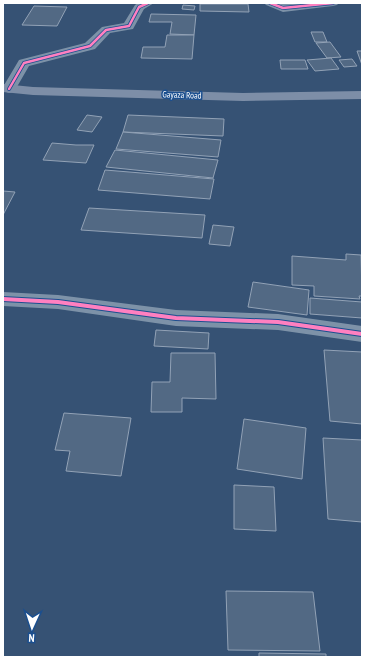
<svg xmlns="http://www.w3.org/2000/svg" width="365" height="660" viewBox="0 0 365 660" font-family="'PT Sans Narrow',sans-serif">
<rect width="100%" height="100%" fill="#365274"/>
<g fill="#526984" stroke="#92a2b6">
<path d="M 200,4 L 248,4 L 249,12 L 200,11 Z"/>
<path d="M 183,5 L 195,6 L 194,10 L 182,9 Z"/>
<path d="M 34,6 L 67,7 L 57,26 L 22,25 Z"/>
<path d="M 151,14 L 196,15 L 194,35 L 170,34 L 172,22 L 149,22 Z"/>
<path d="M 311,32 L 323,32 L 327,42 L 315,42 Z"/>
<path d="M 167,35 L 194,35 L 192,59 L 141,58 L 143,47 L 165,47 Z"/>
<path d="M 330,42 L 341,57 L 327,58 L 316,43 Z"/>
<path d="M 357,51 L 362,51 L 362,65 Z"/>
<path d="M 331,58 L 339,69 L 315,71 L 307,60 Z"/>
<path d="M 352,59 L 357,66 L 344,67 L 339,60 Z"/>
<path d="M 280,60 L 305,60 L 308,69 L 281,69 Z"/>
<path d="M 87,115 L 102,117 L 92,132 L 77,130 Z"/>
<path d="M 128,115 L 224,119 L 223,136 L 123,132 Z"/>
<path d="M 123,132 L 221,140 L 218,157 L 116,149 Z"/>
<path d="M 52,143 L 76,145 L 94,145 L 86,163 L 43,160 Z"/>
<path d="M 115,150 L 218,160 L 213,178 L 106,167 Z"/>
<path d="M 105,170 L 214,179 L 210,199 L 98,190 Z"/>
<path d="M 3,191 L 15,192 L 3,215 Z"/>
<path d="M 89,208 L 205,215 L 202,238 L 81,230 Z"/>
<path d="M 213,225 L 234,227 L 230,246 L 209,244 Z"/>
<path d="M 346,254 L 361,255 L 362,296 L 359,296 L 360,299 L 314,296 L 314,286 L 292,285 L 292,256 L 346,260 Z"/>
<path d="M 253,282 L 309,290 L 307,315 L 248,307 Z"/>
<path d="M 310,298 L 362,302 L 362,318 L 310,314 Z"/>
<path d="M 156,330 L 209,333 L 208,349 L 154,346 Z"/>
<path d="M 324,350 L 362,352 L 362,424 L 330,421 Z"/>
<path d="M 171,353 L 215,353 L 216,399 L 182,398 L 182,412 L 151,412 L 152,382 L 170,382 Z"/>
<path d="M 64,413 L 131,418 L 121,476 L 66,471 L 70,451 L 55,450 Z"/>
<path d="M 244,419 L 306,428 L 302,479 L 237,469 Z"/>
<path d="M 323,438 L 362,440 L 362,522 L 328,519 Z"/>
<path d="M 234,485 L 274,487 L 276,531 L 234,529 Z"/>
<path d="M 226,591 L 313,592 L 320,651 L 228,650 Z"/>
<path d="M 259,653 L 326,654 L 326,657 L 259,657 Z"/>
</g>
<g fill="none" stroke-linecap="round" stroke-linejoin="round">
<g fill="#7d92a8" fill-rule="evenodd">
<path d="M 138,3 L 154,3 L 144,9 L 133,29 L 110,33 L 95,49 L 29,66 L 14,92 L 9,93 L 3,91 L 3,87 L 19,60 L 85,43 L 102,27 L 124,23 L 135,5 Z"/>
<path d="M 264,3 L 284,4 L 339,3 L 337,5 L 333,6 L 283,12 L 266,5 Z"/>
<path d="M 3,292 L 58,295 L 176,310 L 278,314 L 362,326 L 362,342 L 278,330 L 176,326 L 58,309 L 3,306 Z"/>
</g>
<path fill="#7d8ea7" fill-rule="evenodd" d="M 3,84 L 33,87 L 243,93 L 362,91 L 362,99 L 243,101 L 33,95 L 3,92 Z"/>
<defs>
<g id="cycleway-far1">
<path d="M 270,3 L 283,8 L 333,3"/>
<path d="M 9,89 L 24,63 L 90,46 L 106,30 L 129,26 L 139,7 L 148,3"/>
</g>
<path id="cycleway" d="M 3,299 L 58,302 L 176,318 L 278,322 L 362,334"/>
</defs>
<use href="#cycleway-far1" stroke="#1b4f8f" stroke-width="4"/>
<use href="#cycleway" stroke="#1b4f8f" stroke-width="6"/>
<use href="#cycleway-far1" stroke="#ff80c0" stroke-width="2.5"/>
<use href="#cycleway" stroke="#ff80c0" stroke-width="4"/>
</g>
<g text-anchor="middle" stroke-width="3" stroke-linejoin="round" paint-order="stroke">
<g font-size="9" fill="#fff" stroke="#1b4f8f">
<text transform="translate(182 95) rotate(2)" y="3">Gayaza Road</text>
</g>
</g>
<rect width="365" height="660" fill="none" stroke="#ffffff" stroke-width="8"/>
<g transform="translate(32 628) rotate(183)" stroke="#1b4f8f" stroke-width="3" paint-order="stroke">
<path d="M0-3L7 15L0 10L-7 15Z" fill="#ffffff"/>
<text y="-6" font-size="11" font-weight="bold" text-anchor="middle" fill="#ffffff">N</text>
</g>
</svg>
